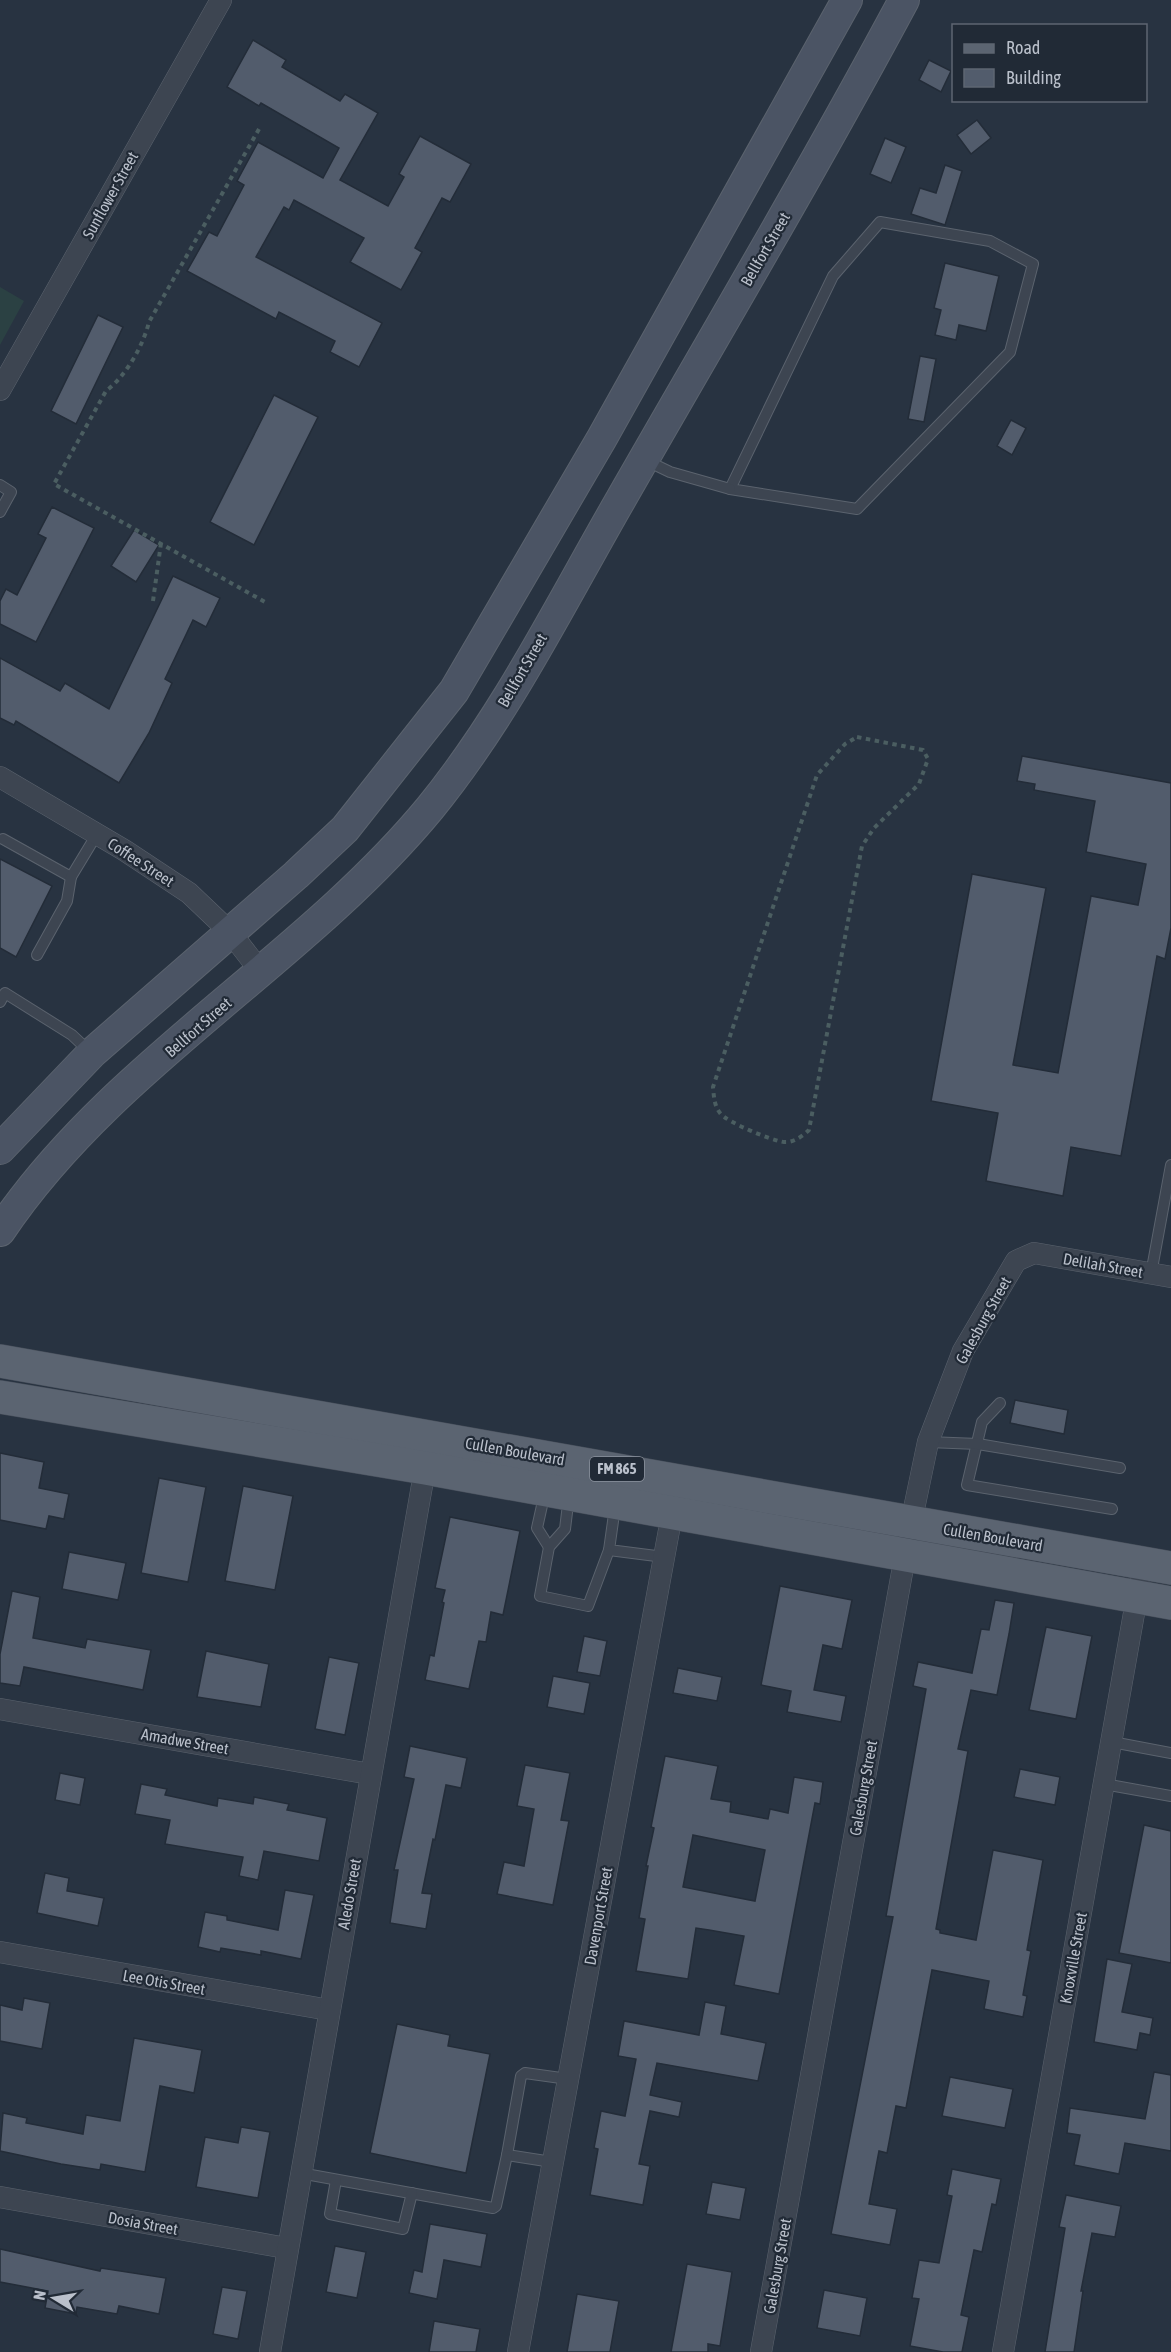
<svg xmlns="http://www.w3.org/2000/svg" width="1171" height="2352" viewBox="0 0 1171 2352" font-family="'Asap Condensed',sans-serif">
<rect width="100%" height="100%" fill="#283341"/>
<path fill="#2b4143" d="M 0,287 L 24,301 L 0,345 Z"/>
<g fill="#525c6c" stroke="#232c38" stroke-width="1.5" fill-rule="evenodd">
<path d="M 253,40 L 286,60 L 282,67 L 340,101 L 345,94 L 378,113 L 340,180 L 388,206 L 404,177 L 399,174 L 420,136 L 471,164 L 450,202 L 442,198 L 415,248 L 422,252 L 401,290 L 350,262 L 364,238 L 294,200 L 289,210 L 284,207 L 256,257 L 382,323 L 359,367 L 330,352 L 335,341 L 279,312 L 276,319 L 187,271 L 209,232 L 217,236 L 244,185 L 237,181 L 258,142 L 323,178 L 339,148 L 261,103 L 259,106 L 227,87 Z"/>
<path d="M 929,60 L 951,71 L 941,92 L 919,80 Z"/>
<path d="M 977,120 L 991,138 L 971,154 L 957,135 Z"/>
<path d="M 885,138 L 906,147 L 891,183 L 870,174 Z"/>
<path d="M 945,165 L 962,171 L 945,225 L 911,214 L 920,188 L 936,193 Z"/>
<path d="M 945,263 L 999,276 L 986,331 L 959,325 L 956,340 L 935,335 L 941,310 L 934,308 Z"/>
<path d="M 98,315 L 123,327 L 76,424 L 51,411 Z"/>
<path d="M 920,356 L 936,359 L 924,422 L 908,419 Z"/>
<path d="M 274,395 L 318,417 L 254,545 L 210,522 Z"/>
<path d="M 1011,420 L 1026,428 L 1012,455 L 997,446 Z"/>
<path d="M 52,507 L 94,528 L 36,642 L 0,624 L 0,601 L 6,589 L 17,595 L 46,538 L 38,534 Z"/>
<path d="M 134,530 L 159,545 L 136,582 L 111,566 Z"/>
<path d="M 173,576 L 220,598 L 206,627 L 193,620 L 165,679 L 172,683 L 149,733 L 119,783 L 16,721 L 14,725 L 0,718 L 0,658 L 60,691 L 65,683 L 109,709 Z"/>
<path d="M 1022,756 L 1171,783 L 1171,928 L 1165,959 L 1157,956 L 1121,1156 L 1071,1147 L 1063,1196 L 986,1181 L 998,1113 L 931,1101 L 972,874 L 1046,888 L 1013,1065 L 1058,1073 L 1091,896 L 1138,905 L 1146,864 L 1086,852 L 1095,801 L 1034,790 L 1035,784 L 1017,781 Z"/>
<path d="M 0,859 L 52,886 L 16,957 L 0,948 Z"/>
<path d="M 1015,1400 L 1068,1410 L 1064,1434 L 1010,1423 Z"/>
<path d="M 0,1453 L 44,1462 L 39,1488 L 69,1494 L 64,1519 L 49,1516 L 46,1529 L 0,1520 Z"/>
<path d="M 159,1478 L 206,1487 L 188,1582 L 141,1573 Z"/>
<path d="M 243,1486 L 293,1496 L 275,1590 L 225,1581 Z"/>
<path d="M 450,1517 L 520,1531 L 503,1615 L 491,1612 L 486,1642 L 479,1641 L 469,1689 L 425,1680 L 430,1655 L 434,1656 L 444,1603 L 442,1602 L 445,1590 L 435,1588 Z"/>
<path d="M 69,1552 L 126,1563 L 118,1600 L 62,1589 Z"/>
<path d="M 780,1586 L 852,1600 L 842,1649 L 823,1645 L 814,1690 L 846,1696 L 841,1722 L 787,1712 L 791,1691 L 761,1685 Z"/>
<path d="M 12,1591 L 40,1597 L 33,1638 L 85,1648 L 87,1639 L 151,1650 L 143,1690 L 24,1667 L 20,1686 L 0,1683 L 0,1654 Z"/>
<path d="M 995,1600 L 1014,1603 L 1009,1634 L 997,1695 L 971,1690 L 958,1749 L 968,1751 L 936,1929 L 940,1930 L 940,1933 L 976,1940 L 993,1850 L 1043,1860 L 1027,1950 L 1031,1951 L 1023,1995 L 1027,1996 L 1023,2017 L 984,2009 L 989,1981 L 932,1970 L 906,2108 L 896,2106 L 887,2153 L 879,2151 L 869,2204 L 897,2209 L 890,2245 L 831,2234 L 893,1917 L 886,1916 L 926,1689 L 913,1686 L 918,1662 L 972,1673 L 981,1629 L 989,1630 Z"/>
<path d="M 1046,1627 L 1092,1636 L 1076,1719 L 1029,1710 Z"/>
<path d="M 584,1636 L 607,1641 L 600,1676 L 577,1672 Z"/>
<path d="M 206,1651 L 269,1664 L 261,1707 L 197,1697 Z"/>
<path d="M 329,1657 L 359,1663 L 345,1735 L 315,1729 Z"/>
<path d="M 678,1668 L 722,1677 L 717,1701 L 673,1693 Z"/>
<path d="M 553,1676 L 590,1683 L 584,1714 L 547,1707 Z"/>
<path d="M 410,1746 L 467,1758 L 461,1788 L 446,1785 L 435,1840 L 433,1839 L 422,1893 L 432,1894 L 426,1929 L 390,1923 L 398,1870 L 394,1870 L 414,1779 L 404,1777 Z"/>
<path d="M 665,1756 L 718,1766 L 711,1799 L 731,1802 L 730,1812 L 768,1819 L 770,1809 L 788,1813 L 794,1777 L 823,1782 L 820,1804 L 815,1803 L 779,1994 L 734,1985 L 744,1936 L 709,1930 L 696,1928 L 688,1979 L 636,1971 L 645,1919 L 639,1918 L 648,1866 L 646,1866 L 654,1828 L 651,1827 ZM 693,1835 L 765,1850 L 755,1901 L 683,1887 Z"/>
<path d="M 525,1765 L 570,1773 L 561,1820 L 569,1821 L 553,1905 L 497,1894 L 504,1862 L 524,1866 L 534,1809 L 517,1806 Z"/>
<path d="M 1020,1769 L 1060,1777 L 1055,1805 L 1014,1797 Z"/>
<path d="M 60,1773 L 85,1778 L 80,1805 L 55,1800 Z"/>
<path d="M 141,1784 L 167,1789 L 165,1795 L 217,1806 L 218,1798 L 253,1804 L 254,1797 L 289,1804 L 287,1810 L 327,1818 L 319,1861 L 264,1851 L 258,1880 L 239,1876 L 243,1857 L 165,1844 L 170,1820 L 135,1814 Z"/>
<path d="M 1144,1825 L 1171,1831 L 1171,1963 L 1119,1953 Z"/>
<path d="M 45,1873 L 69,1878 L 67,1891 L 104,1898 L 98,1926 L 37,1913 Z"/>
<path d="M 285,1890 L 314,1895 L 301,1959 L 261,1951 L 261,1955 L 221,1948 L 220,1952 L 198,1947 L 205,1912 L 227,1916 L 227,1920 L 278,1930 Z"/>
<path d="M 1107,1959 L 1132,1964 L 1122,2012 L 1153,2018 L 1150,2035 L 1140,2033 L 1137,2050 L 1094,2042 Z"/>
<path d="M 24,1998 L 50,2003 L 42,2049 L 0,2041 L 0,2005 L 22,2010 Z"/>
<path d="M 705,2002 L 726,2006 L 721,2034 L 766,2043 L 758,2081 L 657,2063 L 650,2095 L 682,2102 L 679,2117 L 650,2111 L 639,2164 L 650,2166 L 643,2205 L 590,2195 L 598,2149 L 594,2148 L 601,2111 L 625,2116 L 636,2059 L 618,2056 L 624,2021 L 699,2035 Z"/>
<path d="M 397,2024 L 450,2035 L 448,2046 L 490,2054 L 466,2173 L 370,2153 Z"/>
<path d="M 134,2038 L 202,2050 L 194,2093 L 160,2086 L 145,2172 L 101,2164 L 100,2170 L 61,2164 L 0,2151 L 3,2113 L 27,2118 L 26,2123 L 83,2134 L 86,2115 L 120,2121 Z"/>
<path d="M 1154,2072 L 1171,2075 L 1171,2151 L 1125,2143 L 1119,2174 L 1074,2165 L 1080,2135 L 1067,2133 L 1070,2108 L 1145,2119 Z"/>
<path d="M 950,2077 L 1013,2089 L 1005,2128 L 942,2116 Z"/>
<path d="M 241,2127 L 270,2132 L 258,2198 L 196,2187 L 205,2137 L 238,2143 Z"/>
<path d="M 952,2169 L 1001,2179 L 996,2205 L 992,2204 L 982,2252 L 974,2250 L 961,2315 L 969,2317 L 962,2352 L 943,2352 L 910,2346 L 919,2299 L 912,2298 L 919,2260 L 939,2263 L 952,2196 L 947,2195 Z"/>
<path d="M 712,2182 L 746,2188 L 740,2220 L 706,2214 Z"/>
<path d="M 1066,2195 L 1121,2206 L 1115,2237 L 1092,2233 L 1081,2291 L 1083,2291 L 1074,2352 L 1045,2352 L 1065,2228 L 1059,2227 Z"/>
<path d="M 430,2224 L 487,2234 L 481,2267 L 444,2260 L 437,2299 L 409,2293 L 414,2270 L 422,2272 Z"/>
<path d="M 335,2246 L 366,2252 L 357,2298 L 326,2292 Z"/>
<path d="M 0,2249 L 100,2271 L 101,2268 L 166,2278 L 159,2314 L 119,2306 L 117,2314 L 77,2307 L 76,2314 L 45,2308 L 48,2291 L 0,2282 Z"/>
<path d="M 687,2264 L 732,2272 L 720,2346 L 708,2344 L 708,2352 L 671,2352 Z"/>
<path d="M 222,2287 L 247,2291 L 238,2339 L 213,2334 Z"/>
<path d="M 824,2290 L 867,2298 L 860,2336 L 817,2328 Z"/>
<path d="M 577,2294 L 619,2301 L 610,2352 L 567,2352 Z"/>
<path d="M 434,2321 L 480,2329 L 476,2352 L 429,2352 Z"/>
</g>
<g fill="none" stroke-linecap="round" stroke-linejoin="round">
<defs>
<g id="lane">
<path d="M 880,222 L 990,241 L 1033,264 L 1010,352 L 857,509 L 730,489 L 833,276 Z"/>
<path d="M 645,460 L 670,472 L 730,489"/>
<path d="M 0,485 L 11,492 L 0,512"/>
<path d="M 3,839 L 71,877"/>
<path d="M 37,955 L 67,901 L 71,877 L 97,834"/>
<path d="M 0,1002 L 5,993 L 72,1035 L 91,1053"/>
<path d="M 1151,1274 L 1171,1165"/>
<path d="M 1000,1403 L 982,1422 L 967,1485 L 1112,1509"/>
<path d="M 928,1442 L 978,1444 L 1120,1468"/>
<path d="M 545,1492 L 537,1528 L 549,1547"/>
<path d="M 569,1496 L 565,1529 L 549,1547 L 540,1596 L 588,1606 L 609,1550"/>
<path d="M 615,1507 L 609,1550 L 664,1557"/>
<path d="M 1112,1742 L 1171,1753"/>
<path d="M 1104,1784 L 1171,1796"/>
<path d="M 552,2162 L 507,2155 L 521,2076 L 525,2073 L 568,2079"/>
<path d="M 300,2173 L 493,2208 L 496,2206 L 507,2155"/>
<path d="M 336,2180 L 330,2214 L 403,2229 L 412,2193"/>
</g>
<g id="street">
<path d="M 0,390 L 221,0"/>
<path d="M 0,777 L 124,850 L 189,893 L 230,932 L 261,972"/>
<path d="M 0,1709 L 370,1774"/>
<path d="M 0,1952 L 329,2010"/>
<path d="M 0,2197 L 286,2248"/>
<path d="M 270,2352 L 427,1457"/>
<path d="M 518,2352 L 674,1503"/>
<path d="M 761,2352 L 911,1523 L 928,1442 L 963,1351 L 1016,1261 L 1034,1253 L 1171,1277"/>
<path d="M 1003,2352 L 1139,1585"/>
</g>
<g id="secondary">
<path d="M 0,1149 L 92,1053 L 296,875 L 345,829 L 454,691 L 602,438 L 847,0"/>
<path d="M 0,1231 C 111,1065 303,962 430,808 C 506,715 561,603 621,499 C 716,333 814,168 904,0"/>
</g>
<g id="primary">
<path d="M 0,1361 L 1171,1568"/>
<path d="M 0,1397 L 425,1468 L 1171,1603"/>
</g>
</defs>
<use href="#lane" stroke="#5b636e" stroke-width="12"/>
<use href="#street" stroke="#5b636e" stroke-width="22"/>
<use href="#secondary" stroke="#5b636e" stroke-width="32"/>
<use href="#primary" stroke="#464e5a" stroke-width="34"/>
<g stroke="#4b5e61" stroke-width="4" stroke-dasharray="4.5 4.5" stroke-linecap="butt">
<path d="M 259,129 L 149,322 C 143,346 126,376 106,391 L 54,484 L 265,602"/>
<path d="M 153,601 L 161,543"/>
<path d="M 857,737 L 923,750 L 928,759 L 919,784 L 874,828 L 862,846 L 809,1130 C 803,1136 793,1143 784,1142 C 773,1141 726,1122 720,1113 C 714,1105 714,1097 713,1087 L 817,775 L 845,744 Z"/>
</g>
<use href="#lane" stroke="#3d4551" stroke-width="10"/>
<use href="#street" stroke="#3d4551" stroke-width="21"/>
<use href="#secondary" stroke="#4b5464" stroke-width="30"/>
<use href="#primary" stroke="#5b6471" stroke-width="33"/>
</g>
<g text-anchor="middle" stroke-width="4.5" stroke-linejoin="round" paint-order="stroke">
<rect fill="#212a36" stroke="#8c939e" stroke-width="1.5" x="590" y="1457" width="54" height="24" rx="4.5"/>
<g font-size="15" font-weight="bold" fill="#bac0cb">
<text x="617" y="1474">FM 865</text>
</g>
<g font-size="16" fill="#bac0cb" stroke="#212a36">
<text transform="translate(110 195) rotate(-61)" y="6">Sunflower Street</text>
<text transform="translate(765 249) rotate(-60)" y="6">Bellfort Street</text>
<text transform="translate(522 670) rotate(-60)" y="6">Bellfort Street</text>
<text transform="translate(141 862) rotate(33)" y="6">Coffee Street</text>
<text transform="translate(198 1027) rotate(-41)" y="6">Bellfort Street</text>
<text transform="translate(1103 1265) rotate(10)" y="6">Delilah Street</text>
<text transform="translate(983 1320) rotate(-61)" y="6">Galesburg Street</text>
<text transform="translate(515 1451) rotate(10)" y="6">Cullen Boulevard</text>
<text transform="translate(993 1537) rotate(10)" y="6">Cullen Boulevard</text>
<text transform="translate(185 1741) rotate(10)" y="6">Amadwe Street</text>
<text transform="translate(863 1788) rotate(-80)" y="6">Galesburg Street</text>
<text transform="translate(349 1894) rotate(-80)" y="6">Aledo Street</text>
<text transform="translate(598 1916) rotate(-80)" y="6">Davenport Street</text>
<text transform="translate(1073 1958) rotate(-80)" y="6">Knoxville Street</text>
<text transform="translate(164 1982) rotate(10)" y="6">Lee Otis Street</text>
<text transform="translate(143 2223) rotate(10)" y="6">Dosia Street</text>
<text transform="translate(777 2266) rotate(-80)" y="6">Galesburg Street</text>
</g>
</g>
<rect x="952" y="24" width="195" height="78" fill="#212a36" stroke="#5e6672" stroke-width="1.5"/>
<rect x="964" y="44" width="30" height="9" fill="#5b6471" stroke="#5e6672" stroke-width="1.5"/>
<text x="1006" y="54" font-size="18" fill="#bac0cb">Road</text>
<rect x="964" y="69" width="30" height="18" fill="#525c6c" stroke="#5e6672" stroke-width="1.5"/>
<text x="1006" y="84" font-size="18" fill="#bac0cb">Building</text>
<g transform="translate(54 2298) rotate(281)" stroke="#212a36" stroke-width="4.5" paint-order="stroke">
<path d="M0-4.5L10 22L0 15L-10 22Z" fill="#bac0cb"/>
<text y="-9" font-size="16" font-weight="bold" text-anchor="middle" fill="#bac0cb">N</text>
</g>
</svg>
